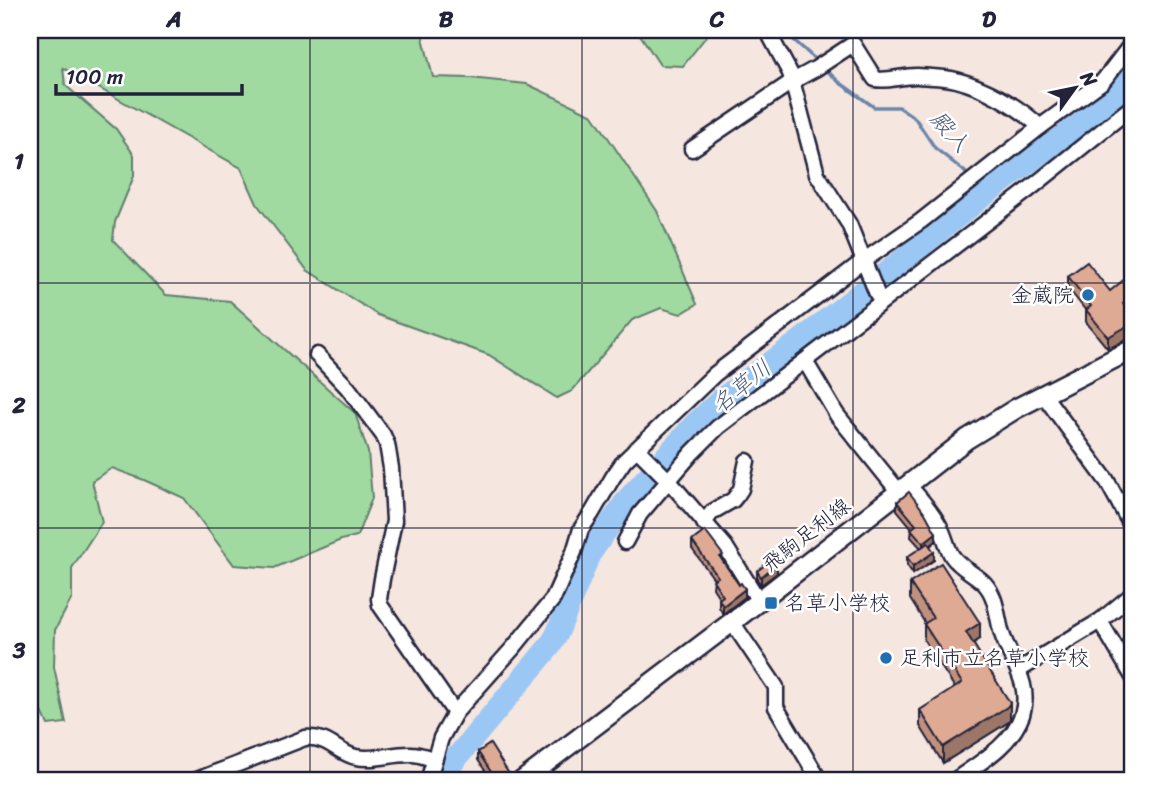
<svg xmlns="http://www.w3.org/2000/svg" width="1163" height="811" viewBox="0 0 1163 811" font-family="Sriracha,'Klee One',sans-serif">
<rect width="100%" height="100%" fill="#f5e6df"/>
<filter id="ink" filterUnits="userSpaceOnUse"><feTurbulence type="fractalNoise" baseFrequency=".0143" numOctaves="2"/><feDisplacementMap in="SourceGraphic" scale="14" xChannelSelector="R" yChannelSelector="G"/><feConvolveMatrix kernelMatrix="1 2 1 2 8 2 1 2 1" color-interpolation-filters="sRGB"/></filter>
<g filter="url(#ink)">
<g fill="#a0daa0" stroke="#617e6e" stroke-width="2">
<path d="M 30,30 L 421,30 L 433,77 L 470,78 L 527,84 L 593,115 L 657,211 L 697,304 L 681,314 L 661,308 L 632,320 L 572,391 L 557,398 L 489,355 L 378,315 L 307,270 L 257,204 L 241,168 L 63,68 L 65,85 L 116,129 L 134,155 L 134,176 L 115,222 L 113,240 L 166,295 L 230,301 L 355,413 L 368,452 L 372,498 L 357,536 L 341,540 L 274,568 L 234,565 L 184,498 L 144,480 L 112,468 L 92,481 L 102,522 L 72,568 L 72,598 L 55,630 L 54,667 L 66,723 L 48,725 L 32,689 L 30,690 Z"/>
<path d="M 637,30 L 711,30 L 683,66 L 660,65 Z"/>
</g>
<g fill="none" stroke-linecap="round" stroke-linejoin="round">
<g stroke="#6b85ab" stroke-width="3.5">
<path d="M 783,30 L 818,62"/>
<path d="M 823,67 L 839,82 L 874,107 L 899,107 L 915,118 L 935,148 L 964,171 L 970,178"/>
<path d="M 974,184 L 983,196"/>
</g>
<path stroke="#9bc7f5" stroke-width="23" d="M 443,781 L 445,773 L 453,762 L 550,646 L 557,634 L 589,555 L 627,500 L 696,423 L 723,398 L 799,342 L 983,196 L 1100,109 L 1125,86 L 1133,76"/>
<defs>
<g id="minor">
<path d="M 767,30 L 790,73 L 817,174 L 849,224 L 877,294 L 882,301"/>
<path d="M 692,149 L 793,81 L 815,69 L 853,44 L 875,79 C 888,82 904,75 918,76 C 929,77 946,77 956,80 C 984,87 1020,107 1040,127"/>
<path d="M 317,355 L 348,388 L 383,435 L 387,444 L 391,468 L 394,521 L 382,579 L 379,599 L 380,605 L 455,713"/>
<path d="M 805,361 L 837,415 L 899,492"/>
<path d="M 1043,394 L 1107,481 L 1133,529"/>
<path d="M 635,450 L 641,453 L 669,481 L 725,546 L 759,601"/>
<path d="M 908,484 C 919,498 932,511 940,527 C 945,536 947,548 952,556 C 960,568 976,574 985,584 C 997,597 997,618 1002,634 C 1011,661 1032,684 1022,715 C 1011,746 979,763 954,781"/>
<path d="M 704,523 L 712,512 L 733,500 L 737,495 L 741,489 L 747,461"/>
<path d="M 625,542 L 640,514 L 692,453 L 718,427 L 1027,191 L 1133,106"/>
<path d="M 1100,621 L 1133,677"/>
<path d="M 732,622 L 776,687 L 776,707 L 820,781"/>
<path d="M 1019,670 L 1100,621 L 1133,594"/>
<path d="M 194,781 L 305,738 C 329,736 337,753 356,757 C 375,761 393,753 412,754 C 419,754 426,757 433,759"/>
<path d="M 428,781 L 441,738 L 455,713 L 514,647 L 553,599 L 574,552 L 581,529 L 592,513 L 613,477 L 624,461 L 715,374 L 863,261 L 921,221 L 1040,127 L 1103,81 L 1133,42"/>
</g>
<path id="major" d="M 522,781 L 732,622 L 967,439 L 1017,408 L 1133,349"/>
</defs>
<use href="#minor" stroke="#22223b" stroke-width="19"/>
<use href="#major" stroke="#22223b" stroke-width="23"/>
<use href="#minor" stroke="#fff" stroke-width="14"/>
<use href="#major" stroke="#fff" stroke-width="18"/>
</g>
<g fill="#c0927e" stroke="#22223b" stroke-width="2">
<path d="M 1068,276 L 1110,291 L 1129,312 L 1124,341 L 1108,349 L 1086,322 L 1086,311 L 1068,288 Z"/>
<path d="M 897,502 L 936,541 L 930,546 L 934,560 L 913,574 L 907,565 L 907,557 L 921,548 L 911,537 L 912,528 L 897,510 Z"/>
<path d="M 692,541 L 723,560 L 745,597 L 723,614 L 719,607 L 719,599 L 720,599 L 713,588 L 714,579 L 692,549 Z"/>
<path d="M 757,571 L 777,573 L 761,585 L 757,579 Z"/>
<path d="M 910,583 L 980,639 L 973,643 L 1010,719 L 1007,723 L 943,763 L 920,726 L 920,710 L 955,688 L 924,640 L 924,624 L 925,623 L 910,599 Z"/>
<path d="M 478,752 L 509,781 L 492,781 L 478,760 Z"/>
</g>
<g fill="#9c7767" stroke="#22223b" stroke-width="2">
<path d="M 1133,296 L 1133,308 L 1123,316 L 1123,304 Z"/>
<path d="M 1133,321 L 1133,334 L 1124,341 L 1108,349 L 1108,337 Z"/>
<path d="M 936,533 L 936,541 L 923,551 L 923,543 Z"/>
<path d="M 934,552 L 934,560 L 913,574 L 913,566 Z"/>
<path d="M 777,564 L 777,573 L 761,585 L 761,577 Z"/>
<path d="M 745,589 L 745,597 L 723,614 L 723,606 Z"/>
<path d="M 980,623 L 980,639 L 966,648 L 966,632 Z"/>
<path d="M 1010,703 L 1010,719 L 1007,723 L 943,763 L 943,747 Z"/>
<path d="M 509,774 L 509,781 L 497,781 Z"/>
</g>
<g fill="#dfaa93" stroke="#22223b" stroke-width="2">
<path d="M 1087,262 L 1110,291 L 1126,278 L 1133,288 L 1133,296 L 1123,304 L 1133,317 L 1133,321 L 1124,328 L 1108,337 L 1086,310 L 1091,306 L 1068,276 Z"/>
<path d="M 909,492 L 925,513 L 936,533 L 923,543 L 911,529 L 916,525 L 897,502 Z"/>
<path d="M 705,531 L 723,555 L 720,557 L 739,585 L 741,583 L 745,589 L 723,606 L 719,599 L 723,596 L 713,580 L 718,577 L 692,541 Z"/>
<path d="M 928,543 L 934,552 L 913,566 L 907,557 Z"/>
<path d="M 773,559 L 777,564 L 761,577 L 757,571 Z"/>
<path d="M 941,563 L 980,623 L 966,632 L 1010,703 L 1007,707 L 943,747 L 920,710 L 962,683 L 924,624 L 933,618 L 910,583 Z"/>
<path d="M 490,744 L 509,774 L 497,781 L 478,752 Z"/>
</g>
</g>
<path fill="none" stroke="#22223b" stroke-width="2" stroke-opacity="0.55" d="M 310,30 L 310,781M 582,30 L 582,781M 853,30 L 853,781M 30,283 L 1133,283M 30,528 L 1133,528"/>
<g fill="#1f6fb2" stroke="#fff" stroke-width="2.5">
<circle cx="1088" cy="295" r="7"/>
<rect x="764" y="596" width="14" height="14" rx="3.5"/>
<circle cx="886" cy="658" r="7"/>
</g>
<g text-anchor="middle" stroke-width="5" stroke-linejoin="round" paint-order="stroke">
<g font-size="21" fill="#22223b" stroke="#fff" text-anchor="start">
<text x="1074" y="302" text-anchor="end">金蔵院</text>
<text x="785" y="610">名草小学校</text>
<text x="900" y="665">足利市立名草小学校</text>
</g>
<g font-size="21" fill="#22223b" stroke="#fff">
<text transform="translate(806 535) rotate(-38)" y="7">飛駒足利線</text>
</g>
<g font-size="23" font-style="italic" fill="#4c5c7c" stroke="#fff">
<text transform="translate(950 131) rotate(48)" y="8">殿入</text>
<text transform="translate(741 386) rotate(-39)" y="8">名草川</text>
</g>
</g>
<rect width="1163" height="811" fill="none" stroke="#fff" stroke-width="77"/>
<g transform="translate(1075 88) rotate(57)" stroke="#ffffff" stroke-width="5" paint-order="stroke">
<path d="M0-5L12 26L0 18L-12 26Z" fill="#22223b"/>
<text y="-10" font-size="19" font-weight="bold" text-anchor="middle" fill="#22223b">N</text>
</g>
<path d="M56 84v10h186v-10" fill="none" stroke="#22223b" stroke-width="3.5"/>
<text x="66" y="84" font-size="21" fill="#22223b" stroke="#ffffff" stroke-width="5" paint-order="stroke">100 m</text>
<rect x="38" y="38" width="1086" height="734" fill="none" stroke="#22223b" stroke-width="2.5"/>
<g font-size="23" text-anchor="middle" font-weight="bold" fill="#22223b">
<text x="174" y="27">A</text>
<text x="446" y="27">B</text>
<text x="717" y="27">C</text>
<text x="989" y="27">D</text>
<text x="19" y="169">1</text>
<text x="19" y="413">2</text>
<text x="19" y="658">3</text>
</g>
</svg>
